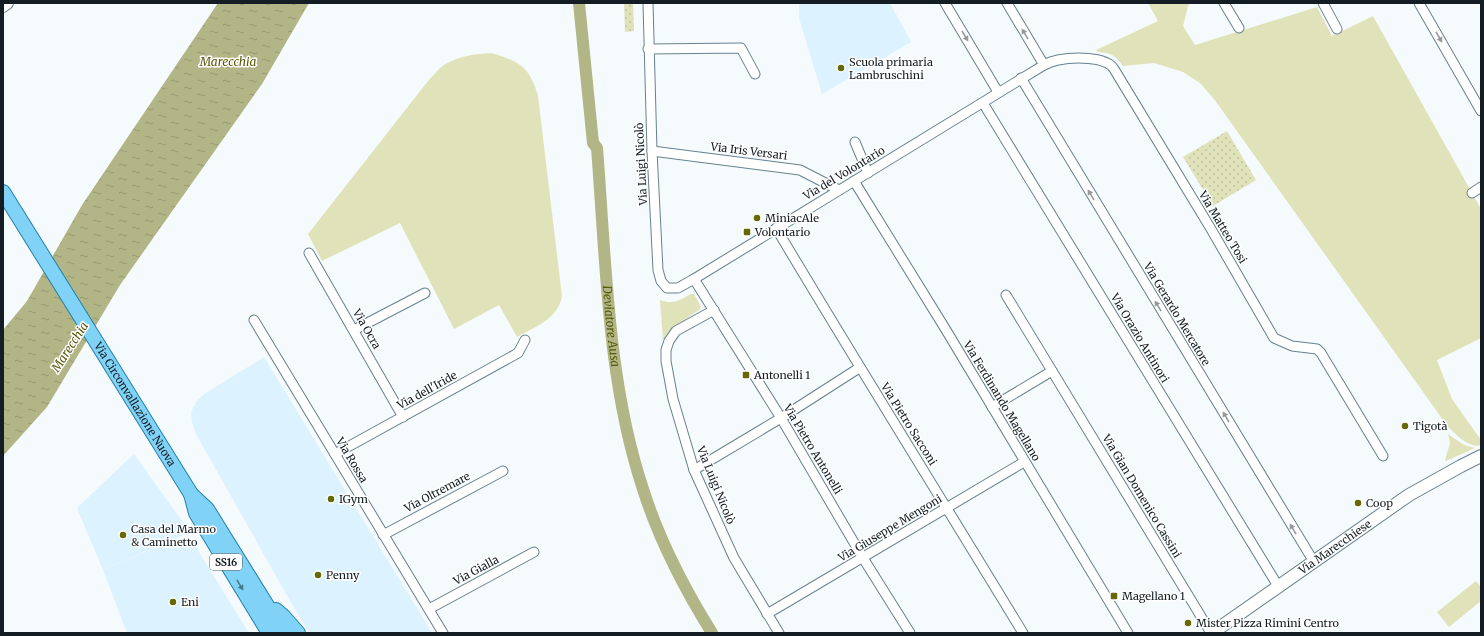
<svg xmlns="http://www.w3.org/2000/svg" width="1484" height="636" viewBox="0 0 1484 636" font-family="Merriweather,serif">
<defs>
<pattern id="park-dots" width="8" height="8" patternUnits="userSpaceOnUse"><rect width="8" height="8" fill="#e0e3ba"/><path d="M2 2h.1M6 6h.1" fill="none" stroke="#bfc2a0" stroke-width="1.8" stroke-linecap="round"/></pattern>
<pattern id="water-ripples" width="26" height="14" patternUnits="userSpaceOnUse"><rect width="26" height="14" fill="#b2b585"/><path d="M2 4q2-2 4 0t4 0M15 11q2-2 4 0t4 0" fill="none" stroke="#989b73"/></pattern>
</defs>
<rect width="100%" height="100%" fill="#f5fafd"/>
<g fill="#ddf2ff">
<path d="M 799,3 L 890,3 L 911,42 L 822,94 L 799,18 Z"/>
<path d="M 264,357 L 432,633 L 309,633 L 285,592 L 196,434 L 192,422 L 191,412 L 196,402 L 204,394 Z"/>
<path d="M 134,454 L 190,532 L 103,570 L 77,508 Z"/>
<path d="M 176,539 L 190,547 L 194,544 L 249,633 L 127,633 L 103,570 Z"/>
</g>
<g fill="#e0e3ba">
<path d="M 1148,3 L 1189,3 L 1183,26 L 1195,45 L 1317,7 L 1332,36 L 1373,16 L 1481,209 L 1481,338 L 1437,360 L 1452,399 L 1481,440 L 1481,445 C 1469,449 1456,434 1448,427 L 1214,99 L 1200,83 L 1183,72 L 1154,63 L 1123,66 C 1115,55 1111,53 1098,52 L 1096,50 L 1158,21 Z"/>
<path d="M 491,53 C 519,61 530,67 538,96 L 562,296 C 558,319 535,327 517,337 L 499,305 L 454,329 L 400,223 L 322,261 L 308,234 L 428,81 C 433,76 438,69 444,65 C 458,56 475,54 491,53 Z"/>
<path d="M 691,294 L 694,294 L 701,307 L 700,309 L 669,331 L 663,340 L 660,300 C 673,305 680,300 691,294 Z"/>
<path d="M 1448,434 L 1464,445 L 1475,448 L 1446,461 L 1445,460 L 1450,443 Z"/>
<path d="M 1476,581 L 1481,587 L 1481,601 L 1449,627 L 1437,612 Z"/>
</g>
<g fill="url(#park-dots)">
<path d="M 624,3 L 633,3 L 634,31 L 625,32 Z"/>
<path d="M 1227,131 L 1256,180 L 1213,206 L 1183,157 Z"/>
</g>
<path fill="url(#water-ripples)" d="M 218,3 L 309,3 L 262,84 L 120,285 L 47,407 L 3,456 L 3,330 L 27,301 L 82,205 Z"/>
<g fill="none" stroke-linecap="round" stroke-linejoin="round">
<path stroke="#b2b585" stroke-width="12" id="s1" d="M 579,3 L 593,143 L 597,148 C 606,261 607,381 643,489 C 659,540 684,588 712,633"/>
<defs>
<g id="street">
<path d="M 648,3 L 652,151 L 658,270 L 661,281 L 667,288 L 678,288 L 694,279 L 1044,65 C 1048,63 1053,61 1058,60 C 1073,57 1106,56 1114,69 L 1211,229 L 1274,338 L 1292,346 L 1317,349 L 1321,353 L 1383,456"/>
<path d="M 945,3 L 998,92"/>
<path d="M 1007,3 L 1044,65"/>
<path d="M 1224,3 L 1239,28"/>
<path d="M 1323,3 L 1337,29"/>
<path d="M 1419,3 L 1481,111"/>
<path d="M 648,49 L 741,48 L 755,74"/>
<path d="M 1021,78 L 1314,562"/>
<path d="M 983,103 L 1278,586"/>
<path d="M 855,142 L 868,173"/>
<path d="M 652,151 L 800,170 L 839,190"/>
<path d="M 854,181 L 946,330 L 1128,633"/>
<path d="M 1472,193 L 1481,187"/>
<path d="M 776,228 C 857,364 941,498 1023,633"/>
<path d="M 309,253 L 403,417"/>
<path d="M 694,279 L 781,418 L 863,558 L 910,633"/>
<path d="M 1006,295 L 1211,633"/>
<path d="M 714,310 L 676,331 L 669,341 L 666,350 L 666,361 L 673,399 L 694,470 L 734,558 L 779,633"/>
<path d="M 254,320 L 443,633"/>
<path d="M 354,330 L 425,293"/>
<path d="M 992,407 L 1052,371"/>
<path d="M 335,454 L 518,353 L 525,340"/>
<path d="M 694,470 L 781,418 L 859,368"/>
<path d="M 383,535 L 503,471"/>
<path d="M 429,609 L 534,552"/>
<path d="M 767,614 L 1024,462"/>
</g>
<g id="secondary">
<path d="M 3,6 L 7,3"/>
<path id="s2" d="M 1212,633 L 1409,495 L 1461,466 L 1481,456"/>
</g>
<g id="primary">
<path id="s3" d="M 3,192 L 191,494 L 207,509 L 284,633"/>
<path d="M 191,494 L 196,513 L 269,633"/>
<path d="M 276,610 L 283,616 L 298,633"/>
</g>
</defs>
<use href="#street" stroke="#67818f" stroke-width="11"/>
<use href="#secondary" stroke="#67818f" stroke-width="14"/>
<use href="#primary" stroke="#2380a8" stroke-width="16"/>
<use href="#street" stroke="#fff" stroke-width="9"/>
<use href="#secondary" stroke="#fff" stroke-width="12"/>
<use href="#primary" stroke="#80d3f6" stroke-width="14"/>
</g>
<defs><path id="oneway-solid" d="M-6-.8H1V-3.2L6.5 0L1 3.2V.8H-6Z"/></defs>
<g fill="#95999c">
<use href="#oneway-solid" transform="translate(1025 34) rotate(-121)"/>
<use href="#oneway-solid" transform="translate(965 36) rotate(59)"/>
<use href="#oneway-solid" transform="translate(1439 37) rotate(60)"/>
<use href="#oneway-solid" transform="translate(1091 195) rotate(-121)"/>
<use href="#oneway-solid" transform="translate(1158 306) rotate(-121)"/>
<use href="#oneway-solid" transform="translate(1226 417) rotate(-121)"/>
<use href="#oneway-solid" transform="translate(1293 529) rotate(-121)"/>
</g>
<use fill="#4a788c" href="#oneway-solid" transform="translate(240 585) rotate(59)"/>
<g fill="#666804" stroke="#fff" stroke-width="1.5">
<circle cx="841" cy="68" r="4"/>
<circle cx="757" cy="218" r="4"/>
<rect x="743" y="228" width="8" height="8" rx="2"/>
<rect x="742" y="371" width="8" height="8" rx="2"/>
<circle cx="1405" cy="426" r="4"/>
<circle cx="331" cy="499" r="4"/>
<circle cx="1358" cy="503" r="4"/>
<circle cx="123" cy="535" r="4"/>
<circle cx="318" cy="575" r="4"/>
<rect x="1110" y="592" width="8" height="8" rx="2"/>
<circle cx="173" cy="602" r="4"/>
<circle cx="1188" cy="623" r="4"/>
</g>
<g text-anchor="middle" stroke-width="3" stroke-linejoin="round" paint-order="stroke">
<rect fill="#fff" stroke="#5a6165" stroke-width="1" x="210" y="554" width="32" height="16" rx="3"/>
<g font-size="10" font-weight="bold" fill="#131d23">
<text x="226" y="566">SS16</text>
</g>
<g font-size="11" fill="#131d23" stroke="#fff" text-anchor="start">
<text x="849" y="66">Scuola primaria<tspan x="849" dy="13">Lambruschini</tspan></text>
<text x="765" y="222">MiniacAle</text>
<text x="755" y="236">Volontario</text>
<text x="754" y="379">Antonelli 1</text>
<text x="1413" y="430">Tigotà</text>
<text x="339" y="503">IGym</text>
<text x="1366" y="507">Coop</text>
<text x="131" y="533">Casa del Marmo<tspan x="131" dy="13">&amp; Caminetto</tspan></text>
<text x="326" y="579">Penny</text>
<text x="1122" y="600">Magellano 1</text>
<text x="181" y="606">Eni</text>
<text x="1196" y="627">Mister Pizza Rimini Centro</text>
</g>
<g font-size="11" fill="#131d23" stroke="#fff">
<text transform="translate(749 151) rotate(7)" y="4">Via Iris Versari</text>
<text transform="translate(641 164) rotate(-93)" y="4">Via Luigi Nicolò</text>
<text transform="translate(844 173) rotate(-31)" y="4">Via del Volontario</text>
<text transform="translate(1223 227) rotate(59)" y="4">Via Matteo Tosi</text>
<text transform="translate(1177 314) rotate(59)" y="4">Via Gerardo Mercatore</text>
<text transform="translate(367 329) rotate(60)" y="4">Via Ocra</text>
<text transform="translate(1140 338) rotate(59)" y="4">Via Orazio Antinori</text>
<text transform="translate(427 390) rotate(-29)" y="4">Via dell'Iride</text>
<text transform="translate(1002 401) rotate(59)" y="4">Via Ferdinando Magellano</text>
<text dy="4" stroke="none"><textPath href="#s3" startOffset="250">Via Circonvallazione Nuova</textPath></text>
<text transform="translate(909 424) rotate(58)" y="4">Via Pietro Sacconi</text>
<text transform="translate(813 449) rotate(59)" y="4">Via Pietro Antonelli</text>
<text transform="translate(352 460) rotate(59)" y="4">Via Rossa</text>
<text transform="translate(716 485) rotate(68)" y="4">Via Luigi Nicolò</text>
<text transform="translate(437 492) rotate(-28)" y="4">Via Oltremare</text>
<text transform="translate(1142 496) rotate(59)" y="4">Via Gian Domenico Cassini</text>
<text transform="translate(890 528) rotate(-31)" y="4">Via Giuseppe Mengoni</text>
<text dy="4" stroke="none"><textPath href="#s2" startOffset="150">Via Marecchiese</textPath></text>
<text transform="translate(476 570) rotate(-28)" y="4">Via Gialla</text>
</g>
<g font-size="12" font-style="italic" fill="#585a09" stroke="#fff">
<text x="228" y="66">Marecchia</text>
<text dy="4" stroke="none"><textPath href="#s1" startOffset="326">Deviatore Ausa</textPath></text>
<text transform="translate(70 347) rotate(-57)" y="4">Marecchia</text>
</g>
</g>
<rect width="1484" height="636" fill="none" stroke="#131d23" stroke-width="8"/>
</svg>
